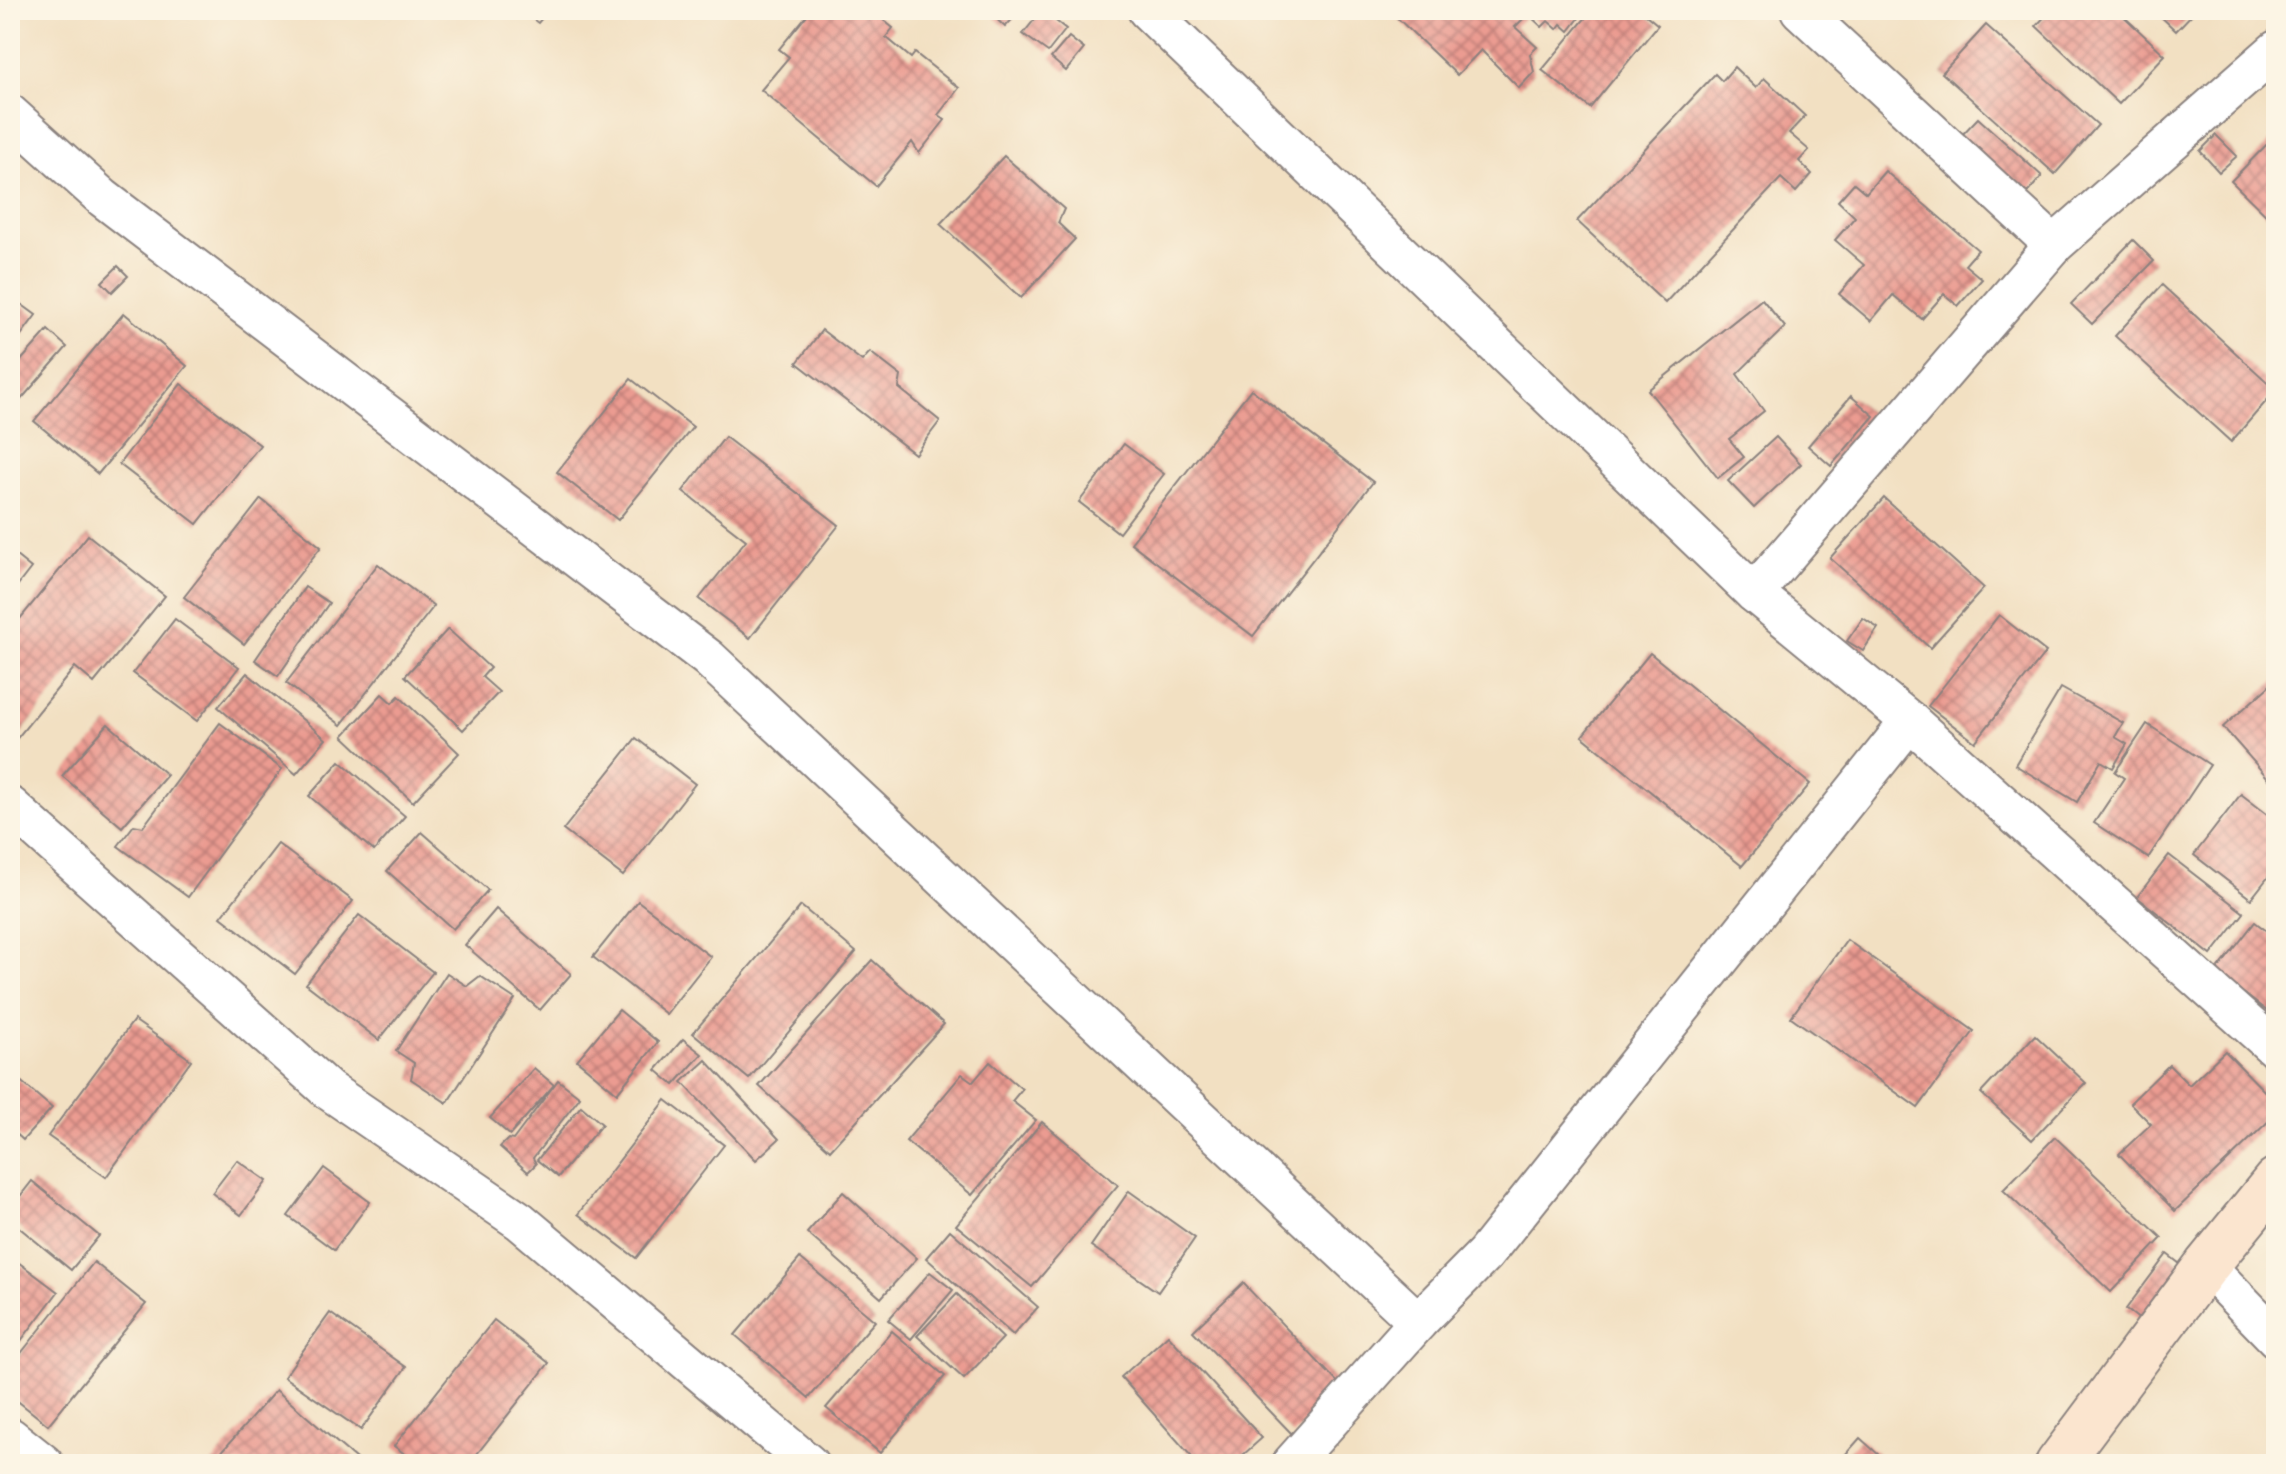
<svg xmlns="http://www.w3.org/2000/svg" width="2286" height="1474" viewBox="0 0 2286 1474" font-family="Itim,sans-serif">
<defs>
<pattern id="building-cross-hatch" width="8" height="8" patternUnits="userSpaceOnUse" patternTransform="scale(2)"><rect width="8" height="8" fill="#eb9b91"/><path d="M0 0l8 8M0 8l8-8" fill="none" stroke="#be7e78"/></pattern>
</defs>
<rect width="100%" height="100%" fill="#fcf5e5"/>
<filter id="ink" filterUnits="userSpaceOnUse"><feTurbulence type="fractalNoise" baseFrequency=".0125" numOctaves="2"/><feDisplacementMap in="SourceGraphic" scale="16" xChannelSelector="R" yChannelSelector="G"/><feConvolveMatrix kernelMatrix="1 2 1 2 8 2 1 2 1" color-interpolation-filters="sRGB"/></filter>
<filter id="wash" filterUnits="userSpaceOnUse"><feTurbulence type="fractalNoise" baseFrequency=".006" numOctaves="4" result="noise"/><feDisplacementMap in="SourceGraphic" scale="32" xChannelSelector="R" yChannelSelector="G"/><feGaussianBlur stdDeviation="1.8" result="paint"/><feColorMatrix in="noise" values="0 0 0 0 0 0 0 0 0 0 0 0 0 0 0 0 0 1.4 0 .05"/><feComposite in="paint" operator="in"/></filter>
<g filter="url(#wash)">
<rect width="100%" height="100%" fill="#f2e0c2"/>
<g id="blocks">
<g fill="url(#building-cross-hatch)">
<path d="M 521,10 L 549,10 L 538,23 Z"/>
<path d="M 811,10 L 871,10 L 893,28 L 886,37 L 911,58 L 915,53 L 959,88 L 938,115 L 945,120 L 919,153 L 912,142 L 876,186 L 761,90 L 789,57 L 779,49 Z"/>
<path d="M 987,10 L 1021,10 L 1005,27 Z"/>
<path d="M 1042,10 L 1066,29 L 1048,52 L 1023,34 Z"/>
<path d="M 1393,10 L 1572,10 L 1580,17 L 1569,31 L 1561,24 L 1557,29 L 1548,21 L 1542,27 L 1528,14 L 1515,27 L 1537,47 L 1530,54 L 1534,72 L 1519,88 L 1481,50 L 1457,75 L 1391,12 Z"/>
<path d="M 1592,10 L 1640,10 L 1658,25 L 1590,108 L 1542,70 Z"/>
<path d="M 2051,10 L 2117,10 L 2165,55 L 2119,104 L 2036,26 Z"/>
<path d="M 2154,10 L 2196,10 L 2176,31 Z"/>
<path d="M 1986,25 L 2098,125 L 2055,174 L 1942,73 Z"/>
<path d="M 1069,37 L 1084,49 L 1066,71 L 1051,58 Z"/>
<path d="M 1734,67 L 1756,88 L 1764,78 L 1805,116 L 1789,133 L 1809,150 L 1799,161 L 1812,174 L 1796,192 L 1781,178 L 1665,303 L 1577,221 L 1715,74 L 1722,81 Z"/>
<path d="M 1978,118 L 2042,176 L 2023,198 L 1958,139 Z"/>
<path d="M 2216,135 L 2237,156 L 2219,172 L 2200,151 Z"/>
<path d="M 2276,135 L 2276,225 L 2231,181 Z"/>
<path d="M 1004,156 L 1064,209 L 1058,223 L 1075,239 L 1021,298 L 940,224 Z"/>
<path d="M 1885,171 L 1978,250 L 1965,265 L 1982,279 L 1958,306 L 1944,294 L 1922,319 L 1893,295 L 1871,321 L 1839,294 L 1864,265 L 1835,240 L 1855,217 L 1838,201 L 1854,183 L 1866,193 Z"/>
<path d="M 2133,240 L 2154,261 L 2092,324 L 2071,304 Z"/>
<path d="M 118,266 L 128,276 L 112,292 L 102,282 Z"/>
<path d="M 2162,285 L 2276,390 L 2231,442 L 2115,336 Z"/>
<path d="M 10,296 L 36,315 L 10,350 Z"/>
<path d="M 1762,299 L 1785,327 L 1737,374 L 1764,411 L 1729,439 L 1744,457 L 1718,478 L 1648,390 Z"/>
<path d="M 124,313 L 187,366 L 98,474 L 34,421 Z"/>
<path d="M 48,330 L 67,347 L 10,412 L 10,373 Z"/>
<path d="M 822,330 L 862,361 L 870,352 L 901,376 L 899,388 L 940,421 L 915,454 L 797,363 Z"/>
<path d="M 631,379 L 693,427 L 618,520 L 557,472 Z"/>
<path d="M 181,384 L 260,445 L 197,524 L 119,464 Z"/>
<path d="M 1251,389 L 1373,482 L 1253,636 L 1131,543 Z"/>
<path d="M 1851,396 L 1874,416 L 1831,466 L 1808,446 Z"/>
<path d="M 725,437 L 839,525 L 750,638 L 699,599 L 746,540 L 683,491 Z"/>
<path d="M 1776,437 L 1801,464 L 1754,508 L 1728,481 Z"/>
<path d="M 1124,444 L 1164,474 L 1119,533 L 1079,502 Z"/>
<path d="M 1884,498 L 1984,588 L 1930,648 L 1830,558 Z"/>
<path d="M 261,499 L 321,547 L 244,644 L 184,597 Z"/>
<path d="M 88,535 L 165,596 L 94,683 L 75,667 L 10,747 L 10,631 Z"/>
<path d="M 10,551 L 31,568 L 10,595 Z"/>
<path d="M 378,564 L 434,606 L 341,725 L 286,683 Z"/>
<path d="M 305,587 L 329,603 L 278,676 L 255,660 Z"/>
<path d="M 1999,615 L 2046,652 L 1975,742 L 1928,706 Z"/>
<path d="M 1863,618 L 1878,628 L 1863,651 L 1847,641 Z"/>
<path d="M 175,619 L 239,667 L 197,721 L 133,673 Z"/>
<path d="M 448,629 L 490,668 L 482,677 L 499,692 L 463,730 L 405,676 Z"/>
<path d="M 1650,653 L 1810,784 L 1742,866 L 1582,736 Z"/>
<path d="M 247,673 L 326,739 L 296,774 L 218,707 Z"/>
<path d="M 2276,680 L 2276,787 L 2223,727 Z"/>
<path d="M 2061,688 L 2123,723 L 2115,737 L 2127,744 L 2113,768 L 2101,761 L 2077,802 L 2015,765 Z"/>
<path d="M 382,694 L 392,703 L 399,696 L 459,753 L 413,802 L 343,736 Z"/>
<path d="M 220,723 L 282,769 L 188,897 L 118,846 L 134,825 L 143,827 Z"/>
<path d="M 108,724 L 167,775 L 122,827 L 62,776 Z"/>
<path d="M 2147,724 L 2210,765 L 2148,858 L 2094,823 L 2124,778 L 2115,772 Z"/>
<path d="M 636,738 L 695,784 L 623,876 L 563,830 Z"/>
<path d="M 340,761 L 405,816 L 374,851 L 309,796 Z"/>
<path d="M 2241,794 L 2276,821 L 2276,867 L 2251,899 L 2194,855 Z"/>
<path d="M 422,832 L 488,890 L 453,929 L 387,871 Z"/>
<path d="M 278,844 L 353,901 L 295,974 L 221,917 Z"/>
<path d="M 2169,855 L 2244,913 L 2211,955 L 2137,897 Z"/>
<path d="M 638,901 L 711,957 L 666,1014 L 593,957 Z"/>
<path d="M 801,906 L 856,952 L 749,1079 L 693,1033 Z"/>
<path d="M 496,909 L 571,974 L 540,1010 L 465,945 Z"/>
<path d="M 359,915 L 433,972 L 379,1040 L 306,984 Z"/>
<path d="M 2255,922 L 2276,938 L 2276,1018 L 2216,972 Z"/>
<path d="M 1847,940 L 1974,1031 L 1918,1108 L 1791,1017 Z"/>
<path d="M 872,960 L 944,1024 L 830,1150 L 759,1086 Z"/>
<path d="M 447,973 L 467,986 L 480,976 L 515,999 L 447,1103 L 411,1079 L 414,1063 L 396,1051 Z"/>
<path d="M 619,1010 L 658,1042 L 617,1093 L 577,1060 Z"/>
<path d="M 134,1020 L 191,1060 L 106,1177 L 48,1136 Z"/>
<path d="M 2035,1035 L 2086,1083 L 2032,1140 L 1981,1093 Z"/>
<path d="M 683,1039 L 702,1054 L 674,1085 L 656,1070 Z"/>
<path d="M 2225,1051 L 2276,1103 L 2276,1114 L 2175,1211 L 2119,1154 L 2151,1124 L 2130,1103 L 2169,1065 L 2189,1085 Z"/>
<path d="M 706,1060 L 779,1139 L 756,1160 L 682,1082 Z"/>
<path d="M 990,1062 L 1022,1089 L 1012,1101 L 1036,1120 L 972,1195 L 906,1141 L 962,1074 L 973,1082 Z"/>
<path d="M 534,1068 L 554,1085 L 510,1135 L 490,1118 Z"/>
<path d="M 10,1072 L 52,1108 L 23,1140 L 10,1128 Z"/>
<path d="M 558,1080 L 580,1097 L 533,1158 L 536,1164 L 528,1172 L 500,1147 L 508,1139 L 513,1140 Z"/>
<path d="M 666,1100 L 724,1145 L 636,1258 L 578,1214 Z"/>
<path d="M 581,1106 L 602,1124 L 558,1177 L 537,1160 Z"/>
<path d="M 1042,1122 L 1118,1185 L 1032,1287 L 956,1225 Z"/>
<path d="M 2055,1137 L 2162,1238 L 2111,1292 L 2003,1190 Z"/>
<path d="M 237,1160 L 267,1181 L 241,1215 L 212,1193 Z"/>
<path d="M 324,1168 L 370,1202 L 334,1250 L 288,1216 Z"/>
<path d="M 32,1181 L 99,1236 L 71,1270 L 10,1220 L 10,1209 Z"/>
<path d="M 1129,1191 L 1195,1238 L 1158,1292 L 1091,1246 Z"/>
<path d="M 843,1192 L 917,1258 L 881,1298 L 807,1233 Z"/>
<path d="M 950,1230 L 1038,1307 L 1013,1335 L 926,1258 Z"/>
<path d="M 2167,1254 L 2184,1267 L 2144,1323 L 2126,1309 Z"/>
<path d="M 10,1256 L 58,1292 L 10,1355 Z"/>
<path d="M 800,1258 L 875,1321 L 809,1398 L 735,1335 Z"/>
<path d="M 94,1262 L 146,1304 L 48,1425 L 10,1395 L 10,1367 Z"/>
<path d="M 930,1272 L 953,1290 L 911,1339 L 888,1320 Z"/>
<path d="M 1243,1283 L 1343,1388 L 1293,1435 L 1193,1331 Z"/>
<path d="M 957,1294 L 1003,1338 L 964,1379 L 917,1336 Z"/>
<path d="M 330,1313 L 406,1367 L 361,1430 L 284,1377 Z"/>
<path d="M 494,1320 L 549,1363 L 469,1464 L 418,1464 L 394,1446 Z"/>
<path d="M 892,1331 L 945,1376 L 880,1453 L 826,1408 Z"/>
<path d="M 1168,1335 L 1262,1438 L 1233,1464 L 1198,1464 L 1121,1377 Z"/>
<path d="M 276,1390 L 356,1459 L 352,1464 L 211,1464 Z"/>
<path d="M 1860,1438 L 1889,1464 L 1837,1464 Z"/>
</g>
</g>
</g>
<g filter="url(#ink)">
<use href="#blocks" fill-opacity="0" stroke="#8a817e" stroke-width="2"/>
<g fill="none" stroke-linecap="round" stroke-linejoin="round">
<defs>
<g id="minor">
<path d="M 1147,10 L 1754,593 L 1910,721 L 2276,1049"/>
<path d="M 1800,10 L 2054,245"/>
<path d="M 10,114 L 103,198 L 708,658 L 1418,1322"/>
<path d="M 1754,593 L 2054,245 L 2276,50"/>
<path d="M 10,806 L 328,1090 L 520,1221 L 809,1464"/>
<path d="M 2206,1266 L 2276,1338"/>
<path d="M 10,1437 L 44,1464"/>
<path d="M 1291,1464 L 1418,1322 L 1485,1254 L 1910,721"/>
</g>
<path id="secondary" d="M 2058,1464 L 2206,1266 L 2276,1180"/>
</defs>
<use href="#minor" stroke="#8a817e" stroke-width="42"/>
<use href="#secondary" stroke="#8a817e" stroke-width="48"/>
<use href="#minor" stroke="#fff" stroke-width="38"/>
<use href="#secondary" stroke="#fbe5cf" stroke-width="44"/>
</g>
</g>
<rect width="2286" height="1474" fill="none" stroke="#fcf5e5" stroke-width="40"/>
</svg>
